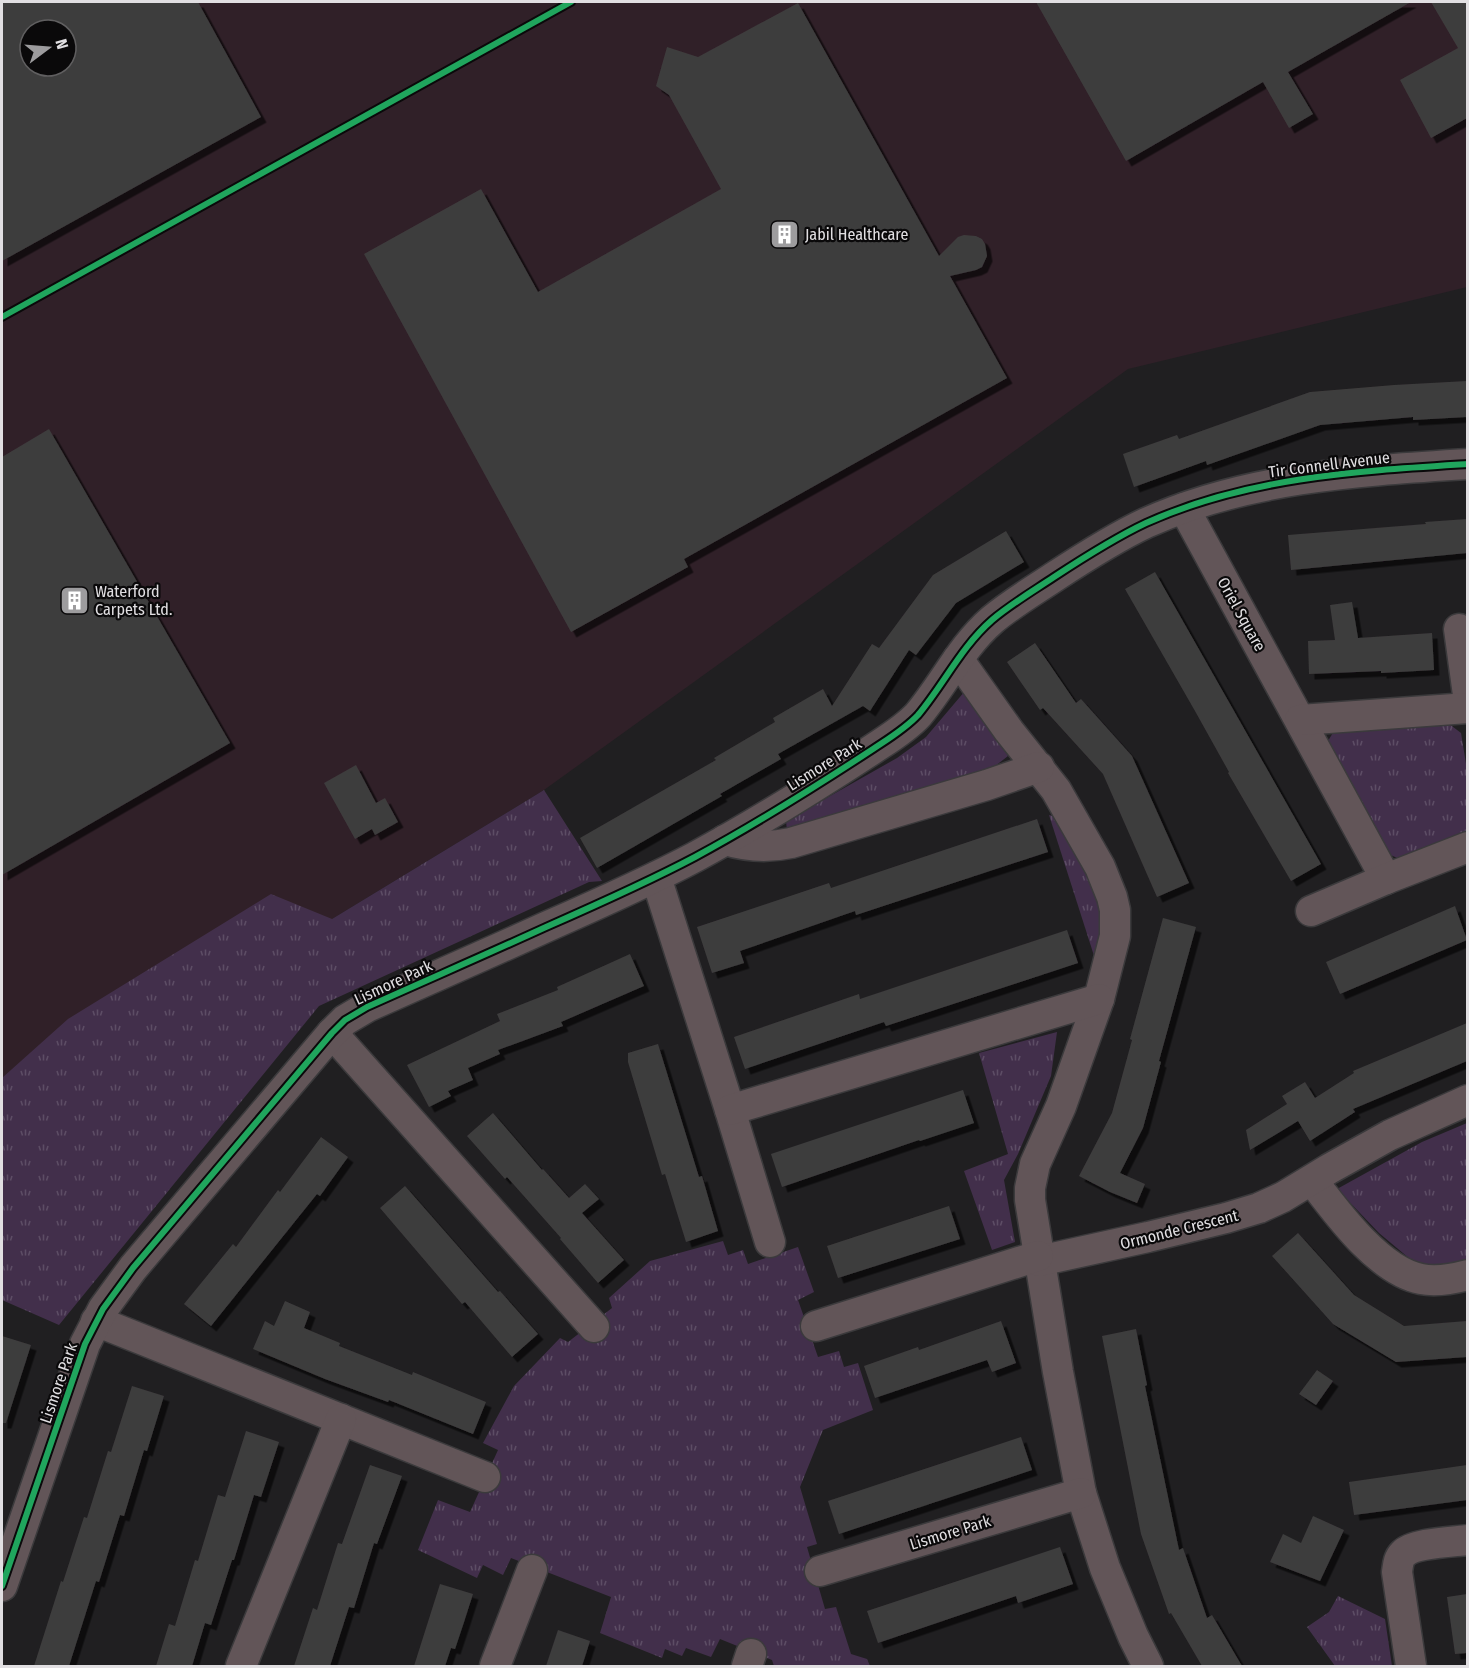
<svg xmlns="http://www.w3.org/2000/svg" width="1469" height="1668" viewBox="0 0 1469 1668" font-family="'Fira Sans Condensed',sans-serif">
<defs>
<pattern id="grass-tufts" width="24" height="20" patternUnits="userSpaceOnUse" patternTransform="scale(1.5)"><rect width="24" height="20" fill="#422f4b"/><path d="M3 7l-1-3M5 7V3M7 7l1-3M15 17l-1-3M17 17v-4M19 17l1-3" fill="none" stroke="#5d4d65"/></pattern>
<filter id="shadow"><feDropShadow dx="5.5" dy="5.5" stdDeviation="0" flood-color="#0009"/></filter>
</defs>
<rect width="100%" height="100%" fill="#201f21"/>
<path fill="#302028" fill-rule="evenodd" d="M 2,2 L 1467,2 L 1467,287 L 1128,369 L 544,790 L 332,919 L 2,1078 ZM 30,30 L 66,30 L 66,66 L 30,66 Z"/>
<g fill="url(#grass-tufts)">
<path d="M 965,691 L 1008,756 L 990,770 L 787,831 L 786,821 L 897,758 L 926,737 Z"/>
<path d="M 1444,720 L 1461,733 L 1468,776 L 1467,832 L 1463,836 L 1402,860 L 1386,853 L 1328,741 L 1337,726 Z"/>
<path d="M 544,790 L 602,881 L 589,882 L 319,1006 L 59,1325 L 2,1300 L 2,1078 L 68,1019 L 271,894 L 332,919 Z"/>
<path d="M 1049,815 L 1056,817 L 1062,825 L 1086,874 L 1098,903 L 1105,931 L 1097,965 Z"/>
<path d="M 1057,1032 L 1051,1076 L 1018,1154 L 1004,1180 L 1015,1242 L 992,1250 L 964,1171 L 1008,1154 L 979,1053 Z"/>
<path d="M 1467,1123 L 1467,1264 L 1451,1268 L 1416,1264 L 1379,1233 L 1337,1189 L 1422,1142 Z"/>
<path d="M 723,1241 L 728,1255 L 743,1250 L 748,1264 L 798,1247 L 814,1292 L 798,1300 L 818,1357 L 839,1351 L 844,1367 L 858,1363 L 873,1410 L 823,1430 L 800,1487 L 817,1544 L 807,1547 L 825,1609 L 836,1607 L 851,1654 L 867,1659 L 870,1666 L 774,1666 L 772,1660 L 720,1639 L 711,1657 L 686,1648 L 682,1656 L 665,1649 L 662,1658 L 600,1633 L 611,1597 L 511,1558 L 503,1575 L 483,1565 L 477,1578 L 418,1550 L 438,1500 L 470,1512 L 498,1450 L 483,1443 L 514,1386 L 560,1338 L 568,1342 L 612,1308 L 609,1298 L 650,1261 Z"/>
<path d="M 1338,1596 L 1385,1619 L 1392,1666 L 1335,1666 L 1307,1627 L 1329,1612 Z"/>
</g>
<g fill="#3e3c3d" fill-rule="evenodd" filter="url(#shadow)">
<path d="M 2,2 L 198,2 L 261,117 L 2,261 ZM 30,30 L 66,30 L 66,66 L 30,66 Z"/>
<path d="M 1036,2 L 1411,2 L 1288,72 L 1313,114 L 1289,128 L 1263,82 L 1126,161 Z"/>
<path d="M 1431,2 L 1467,2 L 1467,118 L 1431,138 L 1400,80 L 1458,48 Z"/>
<path d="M 798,3 L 939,256 L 958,237 L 964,235 L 976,236 L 982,239 L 985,244 L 987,256 L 982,267 L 976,270 L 950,276 L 1007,378 L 684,559 L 688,567 L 571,632 L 364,254 L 481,189 L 538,292 L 721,189 L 669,95 L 656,86 L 667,47 L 698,57 Z"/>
<path d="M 1467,381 L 1467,417 L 1413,420 L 1413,417 L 1320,425 L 1207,465 L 1206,461 L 1134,487 L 1123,454 L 1177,435 L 1179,439 L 1310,392 L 1394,385 Z"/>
<path d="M 49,429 L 230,743 L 2,875 L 2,457 Z"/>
<path d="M 1467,519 L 1467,553 L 1291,570 L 1288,535 L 1426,524 L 1425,522 Z"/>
<path d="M 1006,531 L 1024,562 L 956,603 L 916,655 L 909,650 L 870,711 L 863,706 L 778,754 L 781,759 L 720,794 L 722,796 L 597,868 L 580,838 L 716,760 L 714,758 L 775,722 L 773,718 L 823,689 L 832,706 L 872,644 L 879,648 L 933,575 Z"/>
<path d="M 1155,572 L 1321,864 L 1291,881 L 1228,773 L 1229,772 L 1195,711 L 1125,589 Z"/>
<path d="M 1352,602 L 1358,638 L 1432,633 L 1434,670 L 1381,673 L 1381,671 L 1309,674 L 1308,641 L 1335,640 L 1330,605 Z"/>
<path d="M 1035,643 L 1076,703 L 1081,699 L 1132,756 L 1189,883 L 1157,897 L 1103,774 L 1043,708 L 1040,710 L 1007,662 Z"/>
<path d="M 356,765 L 376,803 L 385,798 L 398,822 L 375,835 L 372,829 L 355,839 L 324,783 Z"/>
<path d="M 1037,819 L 1048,852 L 856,915 L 855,911 L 740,951 L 744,963 L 712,973 L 697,927 L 829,883 L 831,888 Z"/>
<path d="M 1455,906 L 1467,940 L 1340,994 L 1326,962 Z"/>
<path d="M 1163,918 L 1196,927 L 1159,1061 L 1161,1062 L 1143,1128 L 1120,1173 L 1145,1184 L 1137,1203 L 1110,1192 L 1079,1176 L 1112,1113 L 1132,1040 L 1130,1039 Z"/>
<path d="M 1067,930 L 1078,963 L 886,1026 L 884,1022 L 745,1069 L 734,1037 L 859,994 L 860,999 Z"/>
<path d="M 630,954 L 644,986 L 561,1022 L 563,1026 L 498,1050 L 500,1054 L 468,1068 L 473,1080 L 448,1091 L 451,1096 L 429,1107 L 407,1065 L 500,1021 L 497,1014 L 558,990 L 557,987 Z"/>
<path d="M 1467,1023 L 1467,1061 L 1353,1109 L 1355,1112 L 1310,1141 L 1298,1121 L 1250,1150 L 1246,1130 L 1287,1104 L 1282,1096 L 1305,1082 L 1315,1098 L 1354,1073 L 1353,1071 Z"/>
<path d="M 658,1044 L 699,1177 L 702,1176 L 718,1231 L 686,1242 L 665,1174 L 662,1175 L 628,1062 L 628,1053 Z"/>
<path d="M 963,1090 L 974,1123 L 920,1141 L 919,1140 L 782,1187 L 771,1154 Z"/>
<path d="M 493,1113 L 542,1170 L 543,1169 L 569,1198 L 585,1184 L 599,1199 L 582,1213 L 624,1260 L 598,1283 L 560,1239 L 561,1238 L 507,1177 L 505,1179 L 467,1136 Z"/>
<path d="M 321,1137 L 348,1157 L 320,1196 L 317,1194 L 211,1326 L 184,1304 L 233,1244 L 236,1247 L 278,1190 L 280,1192 Z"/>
<path d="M 405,1186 L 498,1292 L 500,1291 L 538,1334 L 512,1357 L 465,1302 L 462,1304 L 380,1208 Z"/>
<path d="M 949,1206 L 960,1239 L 838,1278 L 827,1246 Z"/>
<path d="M 1298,1233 L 1354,1295 L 1404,1326 L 1467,1321 L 1467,1357 L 1396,1362 L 1333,1324 L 1272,1256 Z"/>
<path d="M 285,1301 L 310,1312 L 304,1328 L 340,1343 L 339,1346 L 412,1375 L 413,1372 L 486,1402 L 473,1434 L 389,1400 L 388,1402 L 325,1379 L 253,1349 L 265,1321 L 274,1326 Z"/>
<path d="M 1001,1321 L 1016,1363 L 992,1372 L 987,1360 L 875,1398 L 864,1366 L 918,1347 L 919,1350 Z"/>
<path d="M 1136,1329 L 1147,1385 L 1145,1386 L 1179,1550 L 1183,1548 L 1207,1618 L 1212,1615 L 1242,1666 L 1202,1666 L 1171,1613 L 1169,1614 L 1141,1534 L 1102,1336 Z"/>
<path d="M 2,1336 L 31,1345 L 6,1423 L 2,1423 Z"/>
<path d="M 1317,1370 L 1333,1381 L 1316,1405 L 1299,1394 Z"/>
<path d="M 132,1386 L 164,1396 L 147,1451 L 144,1450 L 124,1516 L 120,1515 L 99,1582 L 96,1581 L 69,1666 L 34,1666 L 61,1581 L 63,1582 L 84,1517 L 87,1518 L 108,1451 L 111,1452 Z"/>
<path d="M 246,1431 L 279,1442 L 261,1497 L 254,1495 L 234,1560 L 232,1560 L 211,1625 L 205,1623 L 192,1666 L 156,1666 L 169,1624 L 175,1626 L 195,1560 L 198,1561 L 218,1495 L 225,1497 Z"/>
<path d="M 1021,1437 L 1032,1470 L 839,1534 L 828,1501 Z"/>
<path d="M 370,1465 L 402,1476 L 377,1544 L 374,1543 L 354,1608 L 349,1607 L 330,1666 L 294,1666 L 313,1608 L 317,1610 L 338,1543 L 342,1544 Z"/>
<path d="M 1467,1465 L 1467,1500 L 1354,1515 L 1349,1482 Z"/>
<path d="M 1313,1516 L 1344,1530 L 1320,1581 L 1270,1562 L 1283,1534 L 1301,1543 Z"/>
<path d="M 1060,1547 L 1073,1584 L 1018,1603 L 1016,1596 L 878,1643 L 867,1611 Z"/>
<path d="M 440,1584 L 473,1594 L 464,1622 L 455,1649 L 451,1648 L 445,1666 L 414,1666 Z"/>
<path d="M 1467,1594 L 1467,1653 L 1455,1654 L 1447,1597 Z"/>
<path d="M 558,1630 L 590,1641 L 582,1666 L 546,1666 Z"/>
</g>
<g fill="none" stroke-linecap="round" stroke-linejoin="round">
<defs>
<g id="street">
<path d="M 1184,508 L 1386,879"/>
<path d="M 1459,629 L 1468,695"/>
<path d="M 958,659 L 1009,731 L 1056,790 L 1100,867 L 1112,897 L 1115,910 L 1115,936 L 1099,999 L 1061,1106 L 1035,1164 L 1030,1188 L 1030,1200 L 1058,1372 L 1081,1493 L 1105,1568 L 1133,1636 L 1148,1666"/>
<path d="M 1300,720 L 1468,708"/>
<path d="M 725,840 C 748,847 768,848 791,843 L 987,785 L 1039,767"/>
<path d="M 656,877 L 730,1110 L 770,1242"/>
<path d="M 1311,911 L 1386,879 L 1468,847"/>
<path d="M 332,1033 L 594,1327"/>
<path d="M 730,1110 L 1099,999"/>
<path d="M 1312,1180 C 1337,1213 1379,1271 1421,1279 C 1436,1282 1453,1279 1468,1275"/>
<path d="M 1039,1261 L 1148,1237 L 1226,1218 L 1259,1208 L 1283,1197 L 1329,1169 L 1390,1135 L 1468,1100"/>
<path d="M 96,1321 L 485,1477"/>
<path d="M 816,1326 L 1038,1256"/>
<path d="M 820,1571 L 1081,1493"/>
<path d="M 2,1586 L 85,1344 L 103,1309 L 133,1268 L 332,1033 L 345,1020 L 367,1007 C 427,980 487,954 546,927 C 596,905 646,883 695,857 C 756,824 815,787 873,749 C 888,739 905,729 918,715 C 944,684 961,647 992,620 C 1011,604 1033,591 1054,577 C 1083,558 1114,538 1146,523 C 1248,477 1359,471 1468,464"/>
<path d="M 241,1666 L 341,1419"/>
<path d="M 495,1666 L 532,1570"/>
<path d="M 747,1666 L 751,1654"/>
<path d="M 1411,1666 L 1397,1572 C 1398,1566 1398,1559 1403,1554 C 1413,1543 1452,1542 1468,1540"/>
</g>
</defs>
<use href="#street" stroke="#3b3a3c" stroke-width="33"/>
<use href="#street" stroke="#625558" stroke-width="30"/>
<defs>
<g id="cycleway">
<path d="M 2,317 L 571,2"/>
<path d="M 2,1586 L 85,1344 L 103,1309 L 133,1268 L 332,1033 L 345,1020 L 367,1007 C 427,980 487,954 546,927 C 596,905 646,883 695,857 C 756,824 815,787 873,749 C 888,739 905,729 918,715 C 944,684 961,647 992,620 C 1011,604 1033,591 1054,577 C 1083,558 1114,538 1146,523 C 1248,477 1359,471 1468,464"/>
</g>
</defs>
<use href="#cycleway" stroke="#0a090a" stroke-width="10"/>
<use href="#cycleway" stroke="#20a55d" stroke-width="6"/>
</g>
<defs>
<symbol id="building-square" viewBox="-11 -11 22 22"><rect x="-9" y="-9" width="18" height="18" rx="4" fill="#9d9c9e" stroke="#0a090a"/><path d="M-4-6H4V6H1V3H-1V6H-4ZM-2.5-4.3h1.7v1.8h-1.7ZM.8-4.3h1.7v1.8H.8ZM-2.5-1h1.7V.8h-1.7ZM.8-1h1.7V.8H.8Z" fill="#fff"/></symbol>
</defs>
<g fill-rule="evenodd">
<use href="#building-square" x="768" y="218" width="33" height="33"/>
<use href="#building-square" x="58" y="584" width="33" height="33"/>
</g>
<g text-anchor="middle" stroke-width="4.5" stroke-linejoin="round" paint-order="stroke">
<g font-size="16" fill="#e1dfe2" stroke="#0a090a" text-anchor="start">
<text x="805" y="240">Jabil Healthcare</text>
<text x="95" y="597">Waterford<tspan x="95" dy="18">Carpets Ltd.</tspan></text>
</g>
<g font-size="16" fill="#e1dfe2" stroke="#0a090a">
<text transform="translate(1329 464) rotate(-7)" y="6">Tir Connell Avenue</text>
<text transform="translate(1242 614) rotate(61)" y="6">Oriel Square</text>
<text transform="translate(824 764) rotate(-32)" y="6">Lismore Park</text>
<text transform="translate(393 982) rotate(-25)" y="6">Lismore Park</text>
<text transform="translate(1179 1229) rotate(-14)" y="6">Ormonde Crescent</text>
<text transform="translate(58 1383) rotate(-71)" y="6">Lismore Park</text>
<text transform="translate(950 1532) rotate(-17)" y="6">Lismore Park</text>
</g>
</g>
<rect width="1469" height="1668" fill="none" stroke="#e1dfe2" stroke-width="6"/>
<g transform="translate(48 48) rotate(74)"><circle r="28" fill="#0a090a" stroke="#605f60" stroke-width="1.5"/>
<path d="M0-4.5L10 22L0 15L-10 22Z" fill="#9d9c9e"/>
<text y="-9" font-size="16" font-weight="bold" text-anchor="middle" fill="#e1dfe2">N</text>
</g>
</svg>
